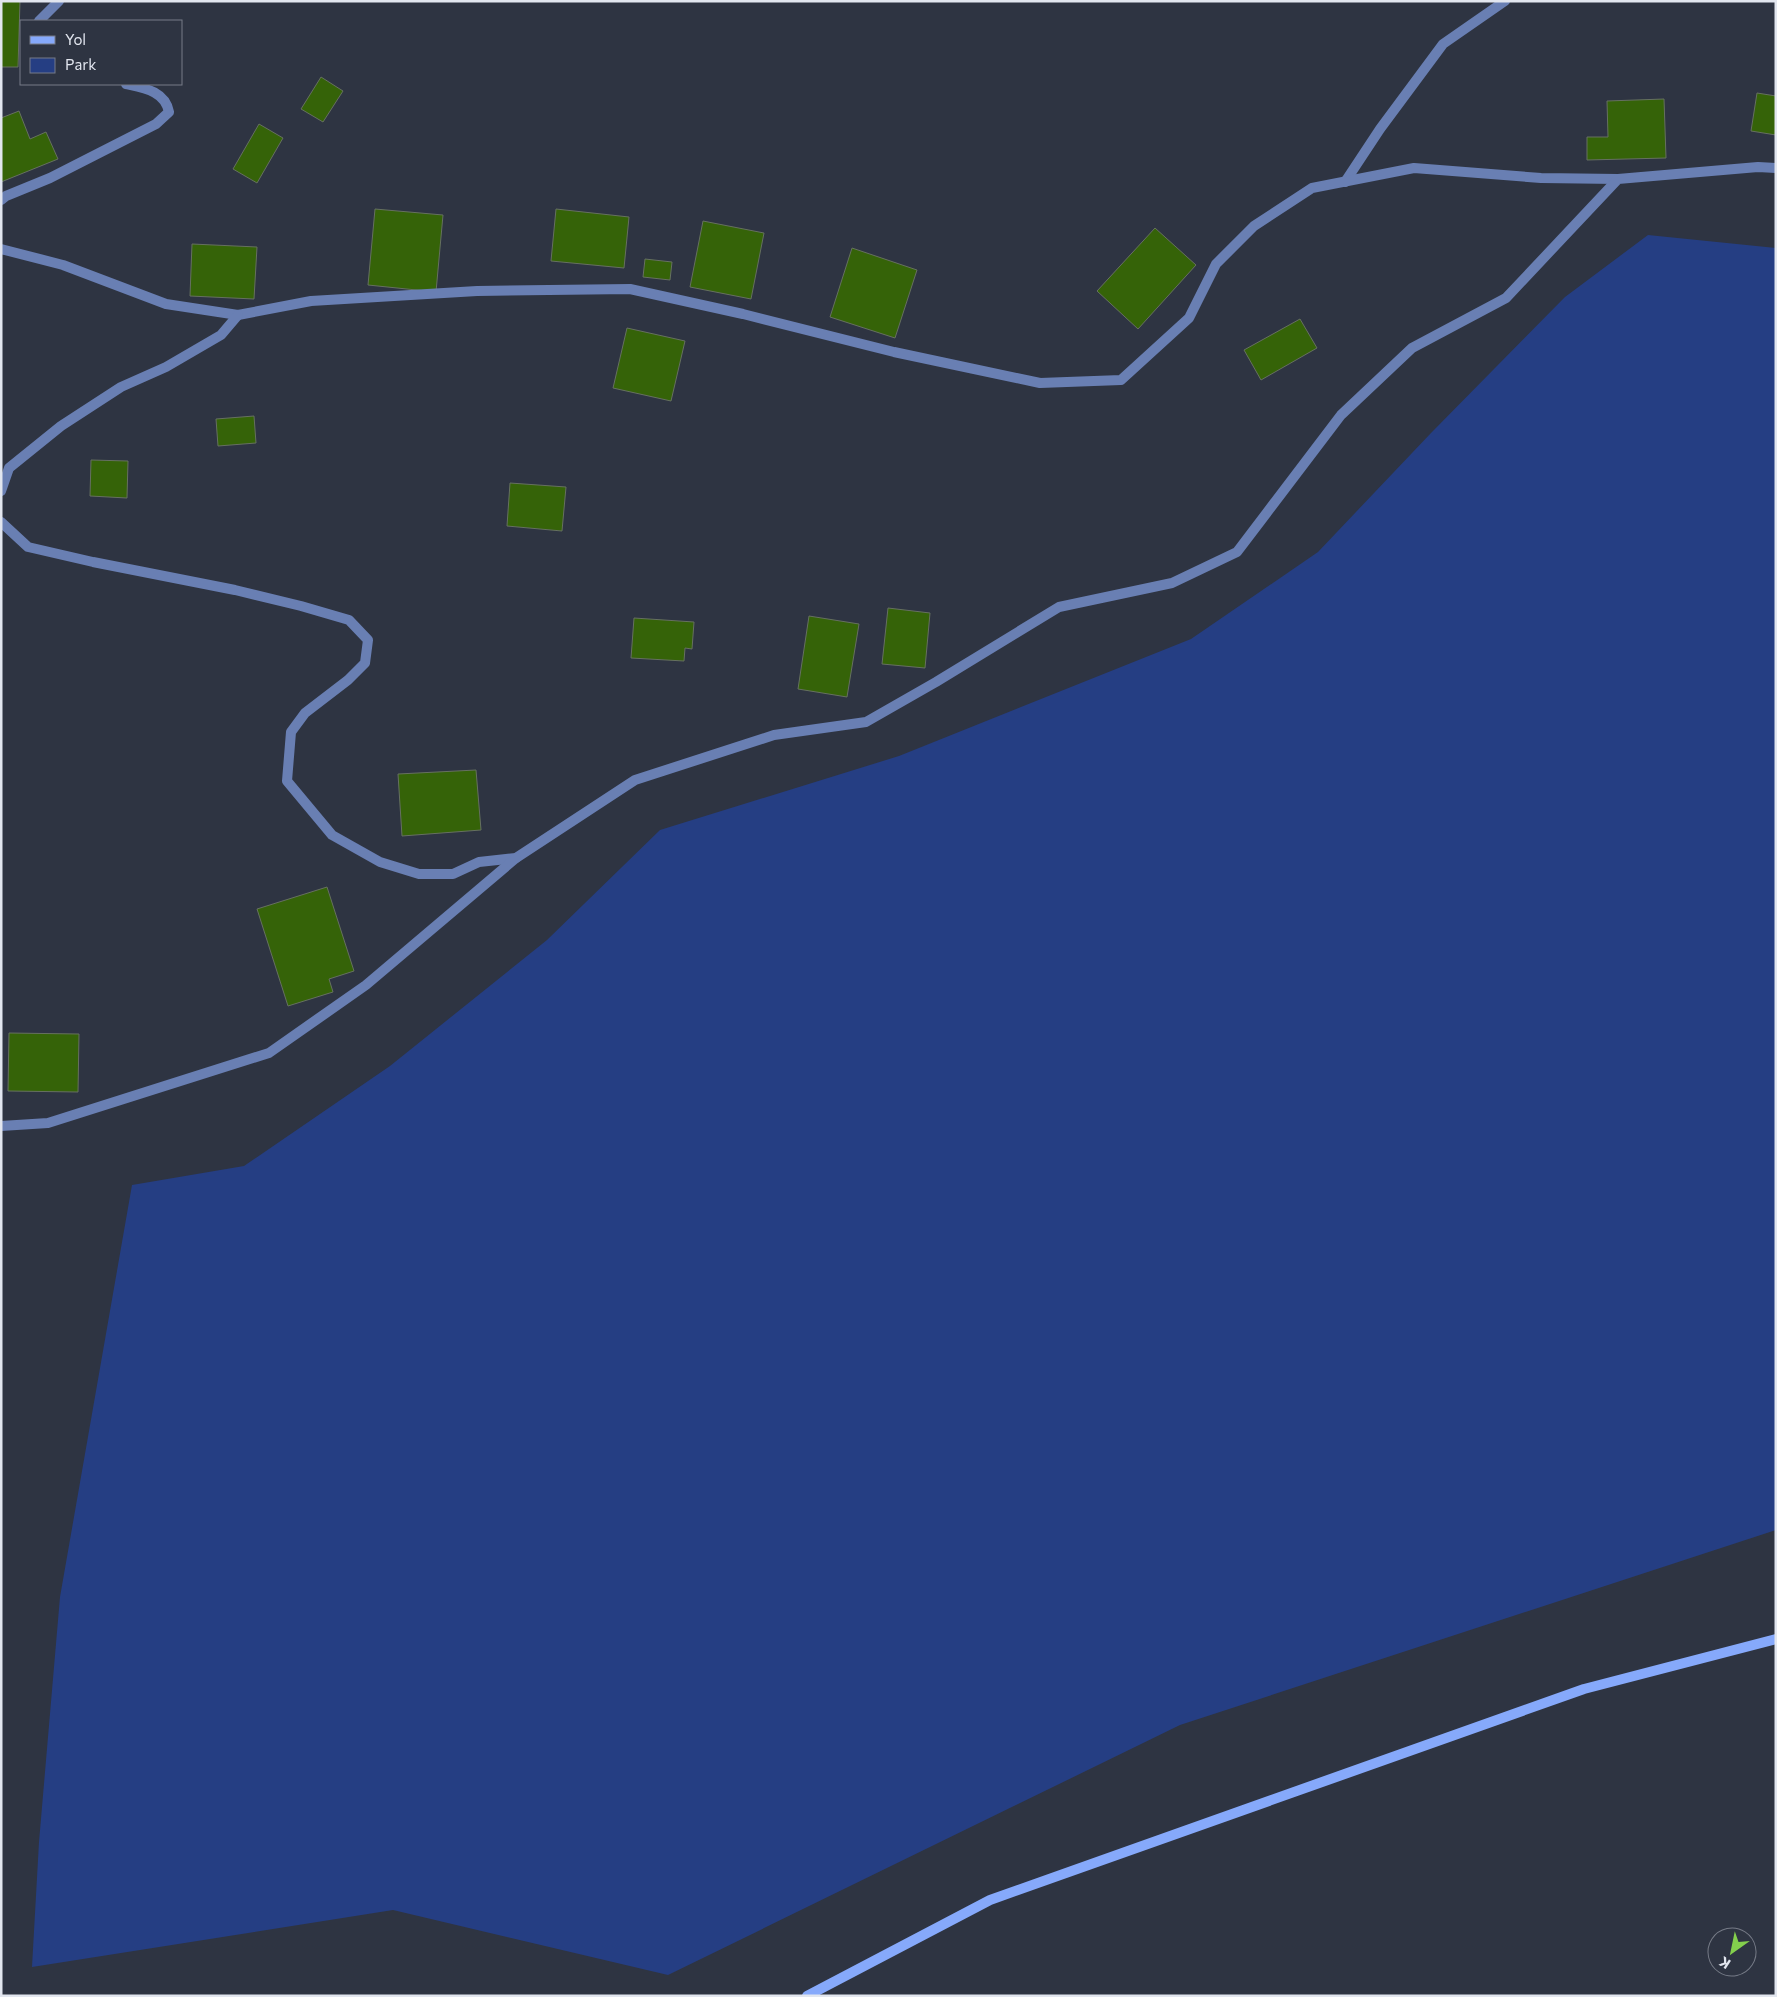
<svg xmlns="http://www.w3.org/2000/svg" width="1777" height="1997" viewBox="0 0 1777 1997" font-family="Commissioner,sans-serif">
<rect width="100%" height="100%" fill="#2e3442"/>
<path fill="#253e83" d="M 1648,235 L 1776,248 L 1776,1530 L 1180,1725 L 668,1975 L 393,1910 L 32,1967 L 39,1842 L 60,1597 L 132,1185 L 244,1166 L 390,1066 L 547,940 L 660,830 L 899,756 L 1191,639 L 1318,552 L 1431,433 L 1565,297 Z"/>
<g fill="#356308" stroke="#667061">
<path d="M 1,1 L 20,1 L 18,67 L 1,67 Z"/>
<path d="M 321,77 L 343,91 L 323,122 L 301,109 Z"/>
<path d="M 1757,93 L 1776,96 L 1776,135 L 1751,131 Z"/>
<path d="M 1664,99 L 1666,158 L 1587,160 L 1587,137 L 1608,137 L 1607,101 Z"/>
<path d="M 19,111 L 30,139 L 46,132 L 58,159 L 1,182 L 1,118 Z"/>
<path d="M 259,124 L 283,138 L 257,183 L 233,169 Z"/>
<path d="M 375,209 L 443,215 L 436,292 L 368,285 Z"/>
<path d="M 556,209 L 629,217 L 624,268 L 551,261 Z"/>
<path d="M 703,221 L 764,233 L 751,299 L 690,287 Z"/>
<path d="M 1155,228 L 1196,265 L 1138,329 L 1097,291 Z"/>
<path d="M 192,244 L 257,247 L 254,299 L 190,296 Z"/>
<path d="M 852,248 L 917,270 L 895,338 L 830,317 Z"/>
<path d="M 645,259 L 672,262 L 670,280 L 643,277 Z"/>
<path d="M 1300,319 L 1317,348 L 1261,380 L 1244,350 Z"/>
<path d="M 627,328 L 685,341 L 671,401 L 613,388 Z"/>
<path d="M 254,416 L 256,443 L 218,446 L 216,419 Z"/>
<path d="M 91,460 L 128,461 L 127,498 L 90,496 Z"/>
<path d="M 510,483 L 566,487 L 562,531 L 507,526 Z"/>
<path d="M 888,608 L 930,613 L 925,668 L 882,664 Z"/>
<path d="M 809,616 L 859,624 L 847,697 L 798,689 Z"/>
<path d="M 634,618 L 694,622 L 692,649 L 685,648 L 684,661 L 631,658 Z"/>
<path d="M 476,770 L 481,830 L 402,836 L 398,774 Z"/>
<path d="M 327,887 L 354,971 L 329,979 L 333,992 L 288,1006 L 257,909 Z"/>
<path d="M 9,1033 L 79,1034 L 78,1092 L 8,1091 Z"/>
</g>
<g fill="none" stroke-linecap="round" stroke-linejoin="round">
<g stroke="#697fb3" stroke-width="10">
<path d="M 39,21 L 59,1"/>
<path d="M 1345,182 L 1380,129 L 1443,44 L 1505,1"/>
<path d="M 1,200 L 6,196 L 50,178 L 156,124 L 169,112 C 165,91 144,88 126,84"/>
<path d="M 1,249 L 63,265 L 166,304 L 238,315 L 311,301 L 477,291 L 630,289 L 743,314 L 894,352 L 1040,383 L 1121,380 L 1189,318 L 1216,264 L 1254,226 L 1312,188 L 1414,168 L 1541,178 L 1618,179"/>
<path d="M 1,491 L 9,468 L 61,426 L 121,387 L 166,367 L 221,335 L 238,315"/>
<path d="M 1,522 L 28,547 L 93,562 L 235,590 L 301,606 L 349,620 L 368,640 L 365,663 L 348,680 L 305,713 L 291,732 L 287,781 L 332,835 L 380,862 L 419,874 L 453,874 L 479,862 L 516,858 L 635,780 L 774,735 L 866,722 L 936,682 L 1059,607 L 1172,583 L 1237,552 L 1341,415 L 1412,348 L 1506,298 L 1618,179 L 1758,167 L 1776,168"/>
<path d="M 1,1126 L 48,1123 L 269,1053 L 366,985 L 516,858"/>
</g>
<path stroke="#86a9fb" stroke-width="10" d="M 807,1996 L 990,1900 L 1584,1689 L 1776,1639"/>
</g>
<rect width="1777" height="1997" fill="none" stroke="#e2e6ef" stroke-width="5"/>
<rect x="20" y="20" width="162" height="65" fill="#2e3442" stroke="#767b87"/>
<rect x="30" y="36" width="25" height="8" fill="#86a9fb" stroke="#767b87"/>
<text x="65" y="45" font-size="15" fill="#e2e6ef">Yol</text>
<rect x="30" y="58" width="25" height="15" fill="#253e83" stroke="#767b87"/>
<text x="65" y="70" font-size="15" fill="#e2e6ef">Park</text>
<g transform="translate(1732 1952) rotate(213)"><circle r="24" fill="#2e3442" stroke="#767b87"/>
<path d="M0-4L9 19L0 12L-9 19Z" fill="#84cf4d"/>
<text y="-8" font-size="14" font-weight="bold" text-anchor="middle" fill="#e2e6ef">K</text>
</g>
</svg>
